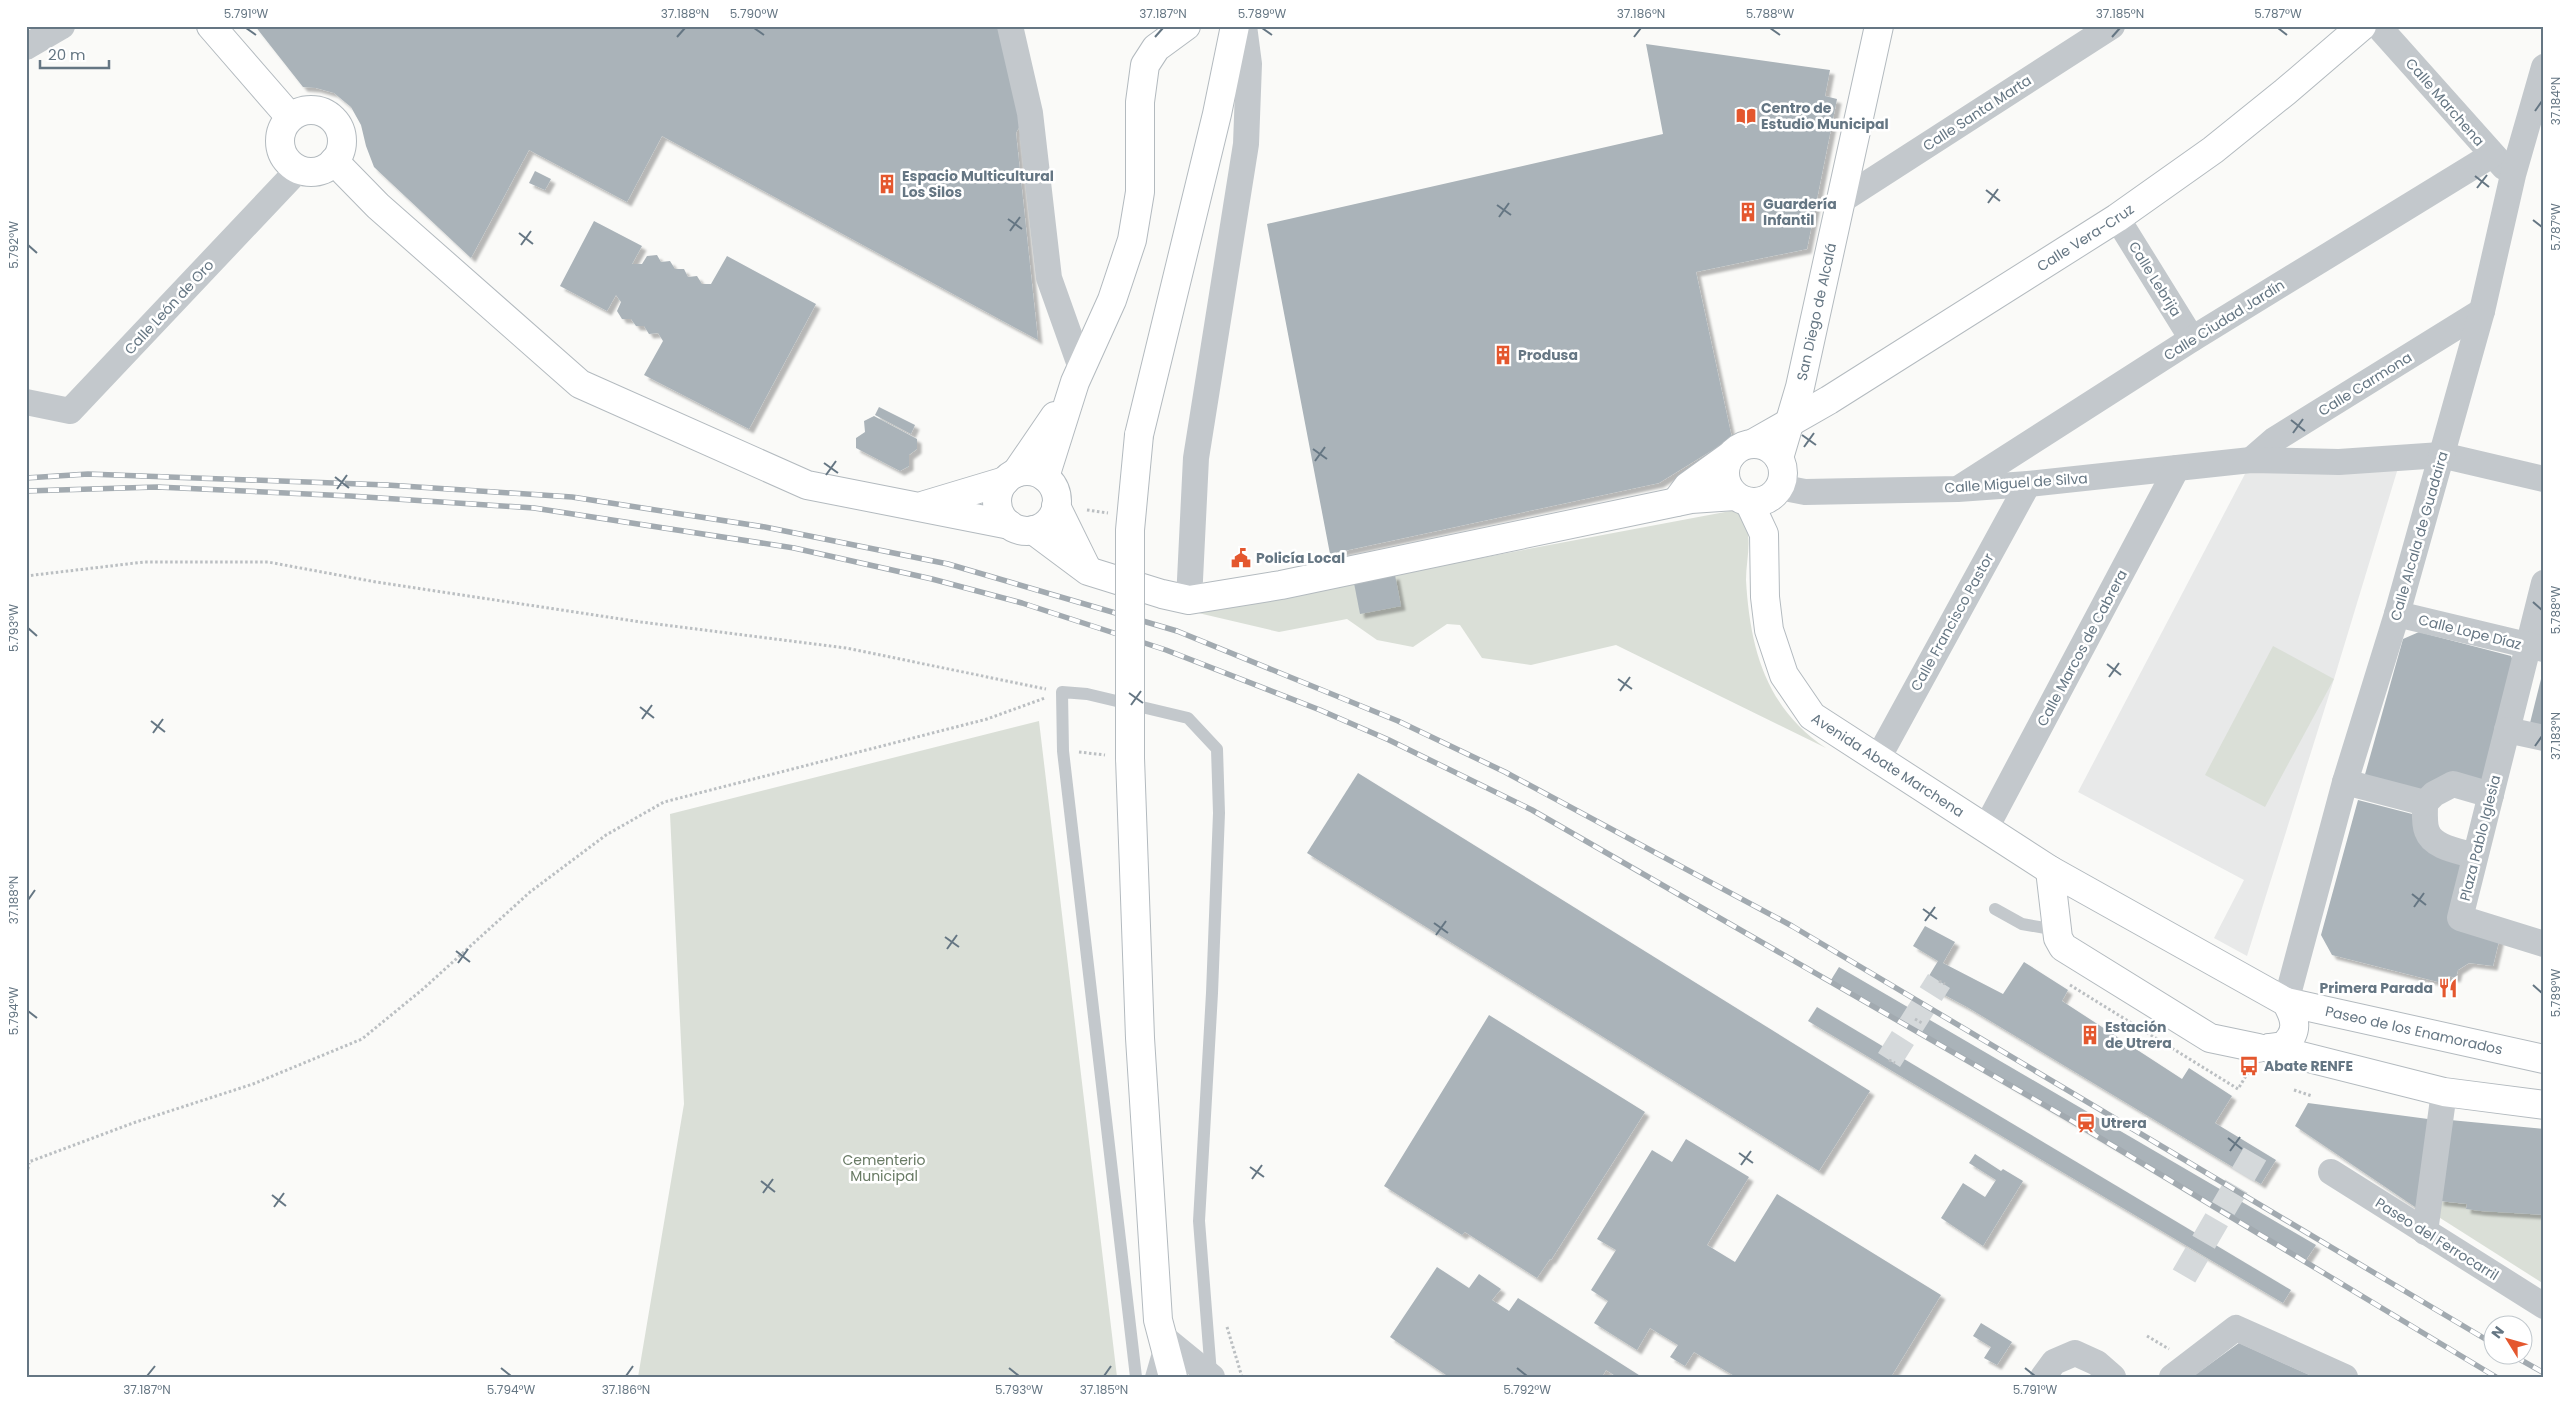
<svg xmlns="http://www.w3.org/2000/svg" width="2570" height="1403" viewBox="0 0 2570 1403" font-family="Poppins,sans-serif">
<defs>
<filter id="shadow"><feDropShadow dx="4.5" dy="4.5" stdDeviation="1" flood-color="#0004"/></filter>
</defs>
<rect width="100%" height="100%" fill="#fafaf8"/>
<path fill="#e8e9e9" d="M 2398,468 L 2334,679 L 2247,956 L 2214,938 L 2244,880 L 2078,792 L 2246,472 Z"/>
<g fill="#dadfd7">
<path d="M 1741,509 C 1743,517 1747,526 1748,534 C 1750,549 1746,565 1746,580 C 1750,649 1766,708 1826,748 L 1616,645 L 1531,665 L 1482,658 L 1460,625 L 1447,624 L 1413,647 L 1377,640 L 1347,619 L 1279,632 L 1194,612 Z"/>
<path d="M 2273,646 L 2334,679 L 2265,807 L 2205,775 Z"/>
<path d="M 1039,721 L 1117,1377 L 638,1377 L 684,1104 L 670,814 Z"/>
<path d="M 2439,1201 L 2467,1204 L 2466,1209 L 2544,1215 L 2544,1284 L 2437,1216 Z"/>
</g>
<g fill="#aab3b9" filter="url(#shadow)">
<path d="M 255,26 L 1001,26 L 1022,122 L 1016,133 L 1038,340 L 662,136 L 627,202 L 529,150 L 471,258 L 374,167 L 366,146 L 361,125 L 351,107 L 334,93 L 316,88 L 303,87 Z"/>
<path d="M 1646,44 L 1830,70 L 1825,96 L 1837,99 L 1807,249 L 1696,272 L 1732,438 L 1659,483 L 1330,554 L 1267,224 L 1663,134 Z"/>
<path d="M 535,171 L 551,179 L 545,190 L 529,183 Z"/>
<path d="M 594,221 L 642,246 L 632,264 L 642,264 L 647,256 L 657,255 L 661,262 L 670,261 L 675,269 L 684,269 L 688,277 L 697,276 L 702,284 L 711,284 L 727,256 L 816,304 L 749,429 L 644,375 L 663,341 L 658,333 L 649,334 L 644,326 L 636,326 L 631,319 L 622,319 L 617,311 L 621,302 L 616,295 L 607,311 L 560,286 Z"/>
<path d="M 879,407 L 915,425 L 911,434 L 875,415 Z"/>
<path d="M 874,416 L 917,439 L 917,449 L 909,455 L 909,466 L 900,471 L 856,448 L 856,438 L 865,432 L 864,421 Z"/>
<path d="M 1395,575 L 1401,606 L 1360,614 L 1354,583 Z"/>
<path d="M 2419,632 L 2511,656 L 2519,674 L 2488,786 L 2423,792 L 2364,778 L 2403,639 Z"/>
<path d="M 2543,671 L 2544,671 L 2544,726 L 2530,723 Z"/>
<path d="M 1358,773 L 1870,1091 L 1819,1171 L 1307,853 Z"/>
<path d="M 2358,800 L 2416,815 L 2469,856 L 2452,924 L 2500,937 L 2493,966 L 2469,963 L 2458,970 L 2456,978 L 2448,976 L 2446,984 L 2332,955 L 2321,935 Z"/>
<path d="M 1925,926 L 1955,942 L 1943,963 L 2003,994 L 2024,962 L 2068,990 L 2062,1001 L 2182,1079 L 2189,1068 L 2232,1096 L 2215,1123 L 2276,1160 L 2261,1184 L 1967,1007 L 1924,984 L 1938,961 L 1913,946 Z"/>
<path d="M 1839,967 L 2316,1245 L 2306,1260 L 1831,980 Z"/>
<path d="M 1817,1007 L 2291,1290 L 2283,1303 L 1808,1021 Z"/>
<path d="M 1489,1015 L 1645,1112 L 1551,1260 L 1550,1259 L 1537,1278 L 1465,1232 L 1462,1235 L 1384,1186 Z"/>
<path d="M 2308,1103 L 2428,1119 L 2418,1209 L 2295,1126 Z"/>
<path d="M 2450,1120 L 2544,1129 L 2544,1215 L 2481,1211 L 2466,1209 L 2467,1204 L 2439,1201 Z"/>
<path d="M 1686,1139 L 1749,1177 L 1707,1245 L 1735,1262 L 1777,1194 L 1941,1295 L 1891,1377 L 1736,1377 L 1694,1352 L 1685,1366 L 1670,1357 L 1678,1345 L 1650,1328 L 1637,1350 L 1594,1323 L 1608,1301 L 1591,1290 L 1616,1250 L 1597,1239 L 1652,1150 L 1672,1162 Z"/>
<path d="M 1975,1154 L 2001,1171 L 2003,1169 L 2023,1181 L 1983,1246 L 1941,1218 L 1963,1183 L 1985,1197 L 1996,1180 L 1969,1163 Z"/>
<path d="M 1437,1267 L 1469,1288 L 1479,1274 L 1501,1289 L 1492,1300 L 1509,1311 L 1518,1298 L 1642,1377 L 1617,1377 L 1606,1370 L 1602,1377 L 1449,1377 L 1390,1337 Z"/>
<path d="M 1981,1323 L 2012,1342 L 1997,1365 L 1984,1358 L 1991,1347 L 1973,1336 Z"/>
<path d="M 2239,1343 L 2314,1377 L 2192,1377 Z"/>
</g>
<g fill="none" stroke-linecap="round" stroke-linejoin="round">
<g stroke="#d5d9db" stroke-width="26" stroke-dasharray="26 13" stroke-linecap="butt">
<path d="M 1889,1060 L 1939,981"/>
<path d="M 2184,1276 L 2255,1154"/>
</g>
<defs>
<g id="secondary">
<path d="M 211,26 L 290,117"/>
<circle cx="311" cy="141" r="31"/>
<path d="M 334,161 L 378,206 L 580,384 L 807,485 L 1010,525"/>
<path d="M 1139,435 L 1217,114 L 1235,26"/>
<circle cx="1754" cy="473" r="29"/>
<path id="s1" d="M 1752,444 L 1829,400 L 2117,218 L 2213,150 L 2285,92 L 2362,26"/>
<path id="s2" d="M 1779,458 L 1800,387 L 1879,26"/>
<circle cx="1027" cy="501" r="30"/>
<path d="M 1016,473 L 1055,416"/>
<path d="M 1045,477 L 1075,382 L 1112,300 L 1132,240 L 1140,192 L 1140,102 L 1145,65 L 1156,48 L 1186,26"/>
<path d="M 1676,502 L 1688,486 L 1731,455"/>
<path id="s3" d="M 1749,502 L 1764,534 L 1765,597 L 1769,630 L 1784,675 L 1812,716 L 2050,870 L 2286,1002 C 2296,1019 2299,1032 2283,1046 L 2269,1048"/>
<path d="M 925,505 L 1005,481"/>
<path d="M 1056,506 L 1086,567"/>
<path d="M 1033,530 L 1088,571 L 1162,594 L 1189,600 L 1281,585 L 1691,499 L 1735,496"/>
<path d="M 1130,758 L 1140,1038 L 1158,1320 L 1173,1377"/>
<path d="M 2050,870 L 2058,938 L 2063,947 L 2210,1038 L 2258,1048"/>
<path id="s4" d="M 2286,1002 L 2544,1059"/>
<path d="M 2269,1048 L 2444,1092 L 2544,1105"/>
</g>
</defs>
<use href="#secondary" stroke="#b3babf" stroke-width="30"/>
<g stroke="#bbbfc2" stroke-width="3" stroke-dasharray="2.5 2.5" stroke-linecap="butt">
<path d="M 1087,510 L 1108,513"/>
<path d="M 26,576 L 144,562 L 268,562 L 376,582 L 641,622 L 846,648 L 1046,689"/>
<path d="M 1079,752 L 1105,755"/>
<path d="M 1939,981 L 1945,984"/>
<path d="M 2070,985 L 2238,1089 L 2249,1071"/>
<path d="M 1915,1019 L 1922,1023"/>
<path d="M 1889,1060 L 1895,1063"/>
<path d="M 2294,1090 L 2312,1096"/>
<path d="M 26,1163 L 133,1123 L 253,1084 L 362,1039 L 423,989 L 530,892 L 606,835 L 664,802 L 987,719 L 1045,698"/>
<path d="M 26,1179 L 29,1163"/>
<path d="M 1227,1327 L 1242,1377"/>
<path d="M 2147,1336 L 2169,1349"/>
</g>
<g stroke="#c3c8cc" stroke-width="12">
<path d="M 1995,909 L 2022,924 L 2057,930"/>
<path d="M 1136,1377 L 1063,751 L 1062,692 L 1087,694 L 1188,718 L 1217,749 L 1219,813 L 1212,993 L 1199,1221 L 1211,1374"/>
<path d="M 1151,1377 L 1159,1349"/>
</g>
<g stroke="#c3c8cc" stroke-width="26">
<path d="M 1010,26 L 1030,113 L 1049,278 L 1081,368"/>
<path d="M 2378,26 L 2504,167"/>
<path d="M 26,47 L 62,26"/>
<path d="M 1842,200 L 2112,26"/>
<path d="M 2117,218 L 2192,339"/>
<path d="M 26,402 L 70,411 L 298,170"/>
<path d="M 2251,460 L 2274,440 L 2482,311"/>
<path d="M 1779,487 L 1805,492 L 1958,489 L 2028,484 L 2251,460 L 2339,462 L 2441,455 L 2544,479"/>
<path d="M 1961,487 L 2192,339 L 2492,155"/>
<path d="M 2544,583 L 2460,918 L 2544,944"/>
<path d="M 1189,600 L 1196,458 L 1246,144 L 1249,64 L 1244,26"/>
<path d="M 2397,614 L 2544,649"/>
<path d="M 2507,730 L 2544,738"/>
<path d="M 1877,760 L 2028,484"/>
<path d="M 2345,782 L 2425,803 C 2425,812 2424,824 2427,831 C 2433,848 2460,851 2475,856"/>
<path d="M 2425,803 L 2434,794 L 2453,784 L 2491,795"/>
<path d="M 1986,828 L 2177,468"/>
<path d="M 2286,1002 L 2345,782 L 2397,614 L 2482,311 L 2513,175 L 2544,67"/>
<path d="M 2331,1172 L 2544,1306"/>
<path d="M 2425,1232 L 2444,1092"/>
<path d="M 1163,1337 L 1212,1377"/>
<path d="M 2043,1377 L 2054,1362 L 2075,1353 L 2097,1363 L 2113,1377"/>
<path d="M 2172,1377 L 2236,1328 L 2345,1377"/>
</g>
<use href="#secondary" stroke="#fff" stroke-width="28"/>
<defs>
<g id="rail">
<path d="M 26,478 L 88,474 L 387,485 L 572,497 L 765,527 L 948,564 L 1177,631 L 1398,721 L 1505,772 L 1792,926 L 2492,1343"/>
<path d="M 26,491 L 157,487 L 350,496 L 534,508 L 794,548 L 932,579 L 1022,603 L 1166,650 L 1320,710 L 1389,740 L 1532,810 L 2067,1118 L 2496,1377"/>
<path d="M 2514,1356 L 2544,1373"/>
</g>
</defs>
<use href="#rail" stroke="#a2aab0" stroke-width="5.5"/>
<use href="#rail" stroke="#fff" stroke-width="4" stroke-dasharray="11" stroke-linecap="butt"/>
<defs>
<path id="secondary-bridge" d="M 1130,758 L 1130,530 L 1139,435"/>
</defs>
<use href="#secondary-bridge" stroke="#b3babf" stroke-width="30" stroke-linecap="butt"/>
<use href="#secondary-bridge" stroke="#fff" stroke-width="28"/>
</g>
<path fill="none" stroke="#657683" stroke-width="2" d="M 246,28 L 256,35M 754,28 L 764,35M 1262,28 L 1272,35M 1770,28 L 1780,35M 2278,28 L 2287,35M 677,37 L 685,28M 1155,37 L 1163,28M 1634,37 L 1641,28M 2112,37 L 2120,28M 2535,111 L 2542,101M 2475,176 L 2489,187M 2477,188 L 2487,175M 1986,190 L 2000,201M 1988,203 L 1998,189M 1497,205 L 1511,215M 1499,217 L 1509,203M 1008,219 L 1022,229M 2533,220 L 2542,227M 1010,231 L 1020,217M 519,233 L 533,244M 28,245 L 37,253M 521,245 L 531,231M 2291,420 L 2305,431M 2293,433 L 2303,419M 1802,435 L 1816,445M 1804,447 L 1814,433M 1313,449 L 1327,459M 1315,461 L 1325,447M 824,463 L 838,473M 826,475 L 836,461M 335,477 L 349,488M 337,489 L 347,475M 2533,602 L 2542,610M 28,628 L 37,636M 2107,664 L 2121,675M 2109,677 L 2119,663M 1618,679 L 1632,689M 1620,691 L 1630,677M 1129,693 L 1143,703M 1131,705 L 1141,691M 640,707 L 654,718M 642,719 L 652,705M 151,721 L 165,732M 153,733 L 163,719M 2535,746 L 2542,736M 2412,894 L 2426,905M 28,900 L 35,890M 2414,907 L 2424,893M 1923,909 L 1937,919M 1925,921 L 1935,907M 1434,923 L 1448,933M 1436,935 L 1446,921M 945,937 L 959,947M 947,949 L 957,935M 456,951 L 470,962M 458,963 L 468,949M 2533,985 L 2542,993M 28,1011 L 37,1018M 2228,1138 L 2242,1149M 2230,1151 L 2240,1137M 1739,1153 L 1753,1163M 1741,1165 L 1751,1151M 1250,1167 L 1264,1177M 1252,1179 L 1262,1165M 761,1181 L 775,1192M 763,1193 L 773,1179M 272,1195 L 286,1206M 274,1207 L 284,1193M 501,1368 L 511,1376M 1009,1368 L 1019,1376M 1517,1368 L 1527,1376M 2025,1368 L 2035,1376M 147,1376 L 155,1366M 626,1376 L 633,1366M 1104,1376 L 1111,1366"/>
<defs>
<symbol id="library-bare" viewBox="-9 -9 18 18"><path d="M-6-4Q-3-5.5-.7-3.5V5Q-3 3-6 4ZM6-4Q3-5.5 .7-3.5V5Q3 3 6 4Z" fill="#e4572e" stroke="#fff" stroke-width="2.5" paint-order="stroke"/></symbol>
<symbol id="building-bare" viewBox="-9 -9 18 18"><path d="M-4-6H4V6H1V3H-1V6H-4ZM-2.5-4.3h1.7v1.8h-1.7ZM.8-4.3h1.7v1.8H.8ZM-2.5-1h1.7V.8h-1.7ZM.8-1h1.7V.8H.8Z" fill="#e4572e" stroke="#fff" stroke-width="2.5" paint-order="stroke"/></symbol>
<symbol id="civic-bare" viewBox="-9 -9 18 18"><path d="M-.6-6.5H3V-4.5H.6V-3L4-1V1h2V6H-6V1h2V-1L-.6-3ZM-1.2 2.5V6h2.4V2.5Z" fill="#e4572e" stroke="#fff" stroke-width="2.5" paint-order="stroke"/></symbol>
<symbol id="restaurant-bare" viewBox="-9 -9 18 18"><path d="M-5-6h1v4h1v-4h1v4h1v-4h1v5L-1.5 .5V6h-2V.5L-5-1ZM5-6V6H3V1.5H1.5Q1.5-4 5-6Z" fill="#e4572e" stroke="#fff" stroke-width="2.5" paint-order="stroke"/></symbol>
<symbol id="bus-bare" viewBox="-9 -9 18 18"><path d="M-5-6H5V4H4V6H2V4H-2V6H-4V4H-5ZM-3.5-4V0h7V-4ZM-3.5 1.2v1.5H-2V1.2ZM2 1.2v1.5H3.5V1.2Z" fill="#e4572e" stroke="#fff" stroke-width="2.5" paint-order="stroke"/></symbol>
<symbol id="station-bare" viewBox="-9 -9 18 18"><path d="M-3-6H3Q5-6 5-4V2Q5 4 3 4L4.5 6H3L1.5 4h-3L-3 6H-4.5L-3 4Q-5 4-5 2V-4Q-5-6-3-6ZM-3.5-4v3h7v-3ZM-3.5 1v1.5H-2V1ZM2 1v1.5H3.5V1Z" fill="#e4572e" stroke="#fff" stroke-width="2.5" paint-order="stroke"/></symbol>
</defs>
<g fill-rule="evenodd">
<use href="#library-bare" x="1732" y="102" width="28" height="28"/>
<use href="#building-bare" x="873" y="170" width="28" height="28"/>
<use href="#building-bare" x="1734" y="198" width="28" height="28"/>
<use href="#building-bare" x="1489" y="341" width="28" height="28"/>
<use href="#civic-bare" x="1227" y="544" width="28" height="28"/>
<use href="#restaurant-bare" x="2434" y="974" width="28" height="28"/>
<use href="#building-bare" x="2076" y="1021" width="28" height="28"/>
<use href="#bus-bare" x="2235" y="1052" width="28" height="28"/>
<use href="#station-bare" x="2072" y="1109" width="28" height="28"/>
</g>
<g text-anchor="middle" stroke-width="5" stroke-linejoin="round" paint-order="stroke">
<g font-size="14" fill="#657683" stroke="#fff">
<text transform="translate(2445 102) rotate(49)" y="5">Calle Marchena</text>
<text transform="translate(1977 113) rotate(-33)" y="5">Calle Santa Marta</text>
<text dy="5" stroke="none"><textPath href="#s1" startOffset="392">Calle Vera-Cruz</textPath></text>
<text transform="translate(2155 279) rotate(58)" y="5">Calle Lebrija</text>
<text transform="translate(169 307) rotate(-47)" y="5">Calle León de Oro</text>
<text dy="5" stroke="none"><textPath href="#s2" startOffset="151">San Diego de Alcalá</textPath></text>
<text transform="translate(2224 320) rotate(-32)" y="5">Calle Ciudad Jardín</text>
<text transform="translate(2365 384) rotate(-32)" y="5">Calle Carmona</text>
<text transform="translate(2016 483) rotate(-4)" y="5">Calle Miguel de Silva</text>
<text transform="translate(2419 536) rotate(-74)" y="5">Calle Alcala de Guadaira</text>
<text transform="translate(1952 622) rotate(-61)" y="5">Calle Francisco Pastor</text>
<text transform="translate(2470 632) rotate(14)" y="5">Calle Lope Díaz</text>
<text transform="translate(2082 648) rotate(-62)" y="5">Calle Marcos de Cabrera</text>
<text dy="5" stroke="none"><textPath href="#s3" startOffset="319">Avenida Abate Marchena</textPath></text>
<text transform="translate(2480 838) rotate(-76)" y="5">Plaza Pablo Iglesia</text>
<text dy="5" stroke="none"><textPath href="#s4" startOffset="131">Paseo de los Enamorados</textPath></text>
<text transform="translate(2437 1239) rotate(32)" y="5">Paseo del Ferrocarril</text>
</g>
<g font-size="14" font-weight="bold" fill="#657683" stroke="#fff" text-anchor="start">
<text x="1761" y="113">Centro de<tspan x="1761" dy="16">Estudio Municipal</tspan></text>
<text x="902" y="181">Espacio Multicultural<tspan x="902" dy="16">Los Silos</tspan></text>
<text x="1763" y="209">Guardería<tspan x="1763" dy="16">Infantil</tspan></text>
<text x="1518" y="360">Produsa</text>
<text x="1256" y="563">Policía Local</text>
<text x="2433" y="993" text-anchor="end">Primera Parada</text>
<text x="2105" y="1032">Estación<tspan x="2105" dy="16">de Utrera</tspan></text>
<text x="2264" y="1071">Abate RENFE</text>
<text x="2101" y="1128">Utrera</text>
</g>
<g font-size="14" fill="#687a64" stroke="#fff">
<text x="884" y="1165">Cementerio<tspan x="884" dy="16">Municipal</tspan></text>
</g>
</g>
<rect width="2570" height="1403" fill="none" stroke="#ffffff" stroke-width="55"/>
<g transform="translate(2508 1340) rotate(307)"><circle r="24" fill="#ffffff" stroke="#c1c8cd"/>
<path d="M0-4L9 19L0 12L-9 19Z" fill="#e4572e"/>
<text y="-8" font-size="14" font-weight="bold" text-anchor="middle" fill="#657683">N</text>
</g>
<path d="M40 60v8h69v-8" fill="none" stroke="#657683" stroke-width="2.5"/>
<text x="48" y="60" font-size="15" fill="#657683" stroke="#ffffff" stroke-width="4" paint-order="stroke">20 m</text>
<rect x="28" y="28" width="2514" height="1348" fill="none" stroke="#657683" stroke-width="2"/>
<g font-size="12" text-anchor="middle" fill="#657683">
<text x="246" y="18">5.791°W</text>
<text x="685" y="18">37.188°N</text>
<text x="754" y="18">5.790°W</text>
<text x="1163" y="18">37.187°N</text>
<text x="1262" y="18">5.789°W</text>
<text x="1641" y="18">37.186°N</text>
<text x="1770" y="18">5.788°W</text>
<text x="2120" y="18">37.185°N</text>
<text x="2278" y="18">5.787°W</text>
<text transform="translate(2556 101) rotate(-90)" y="4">37.184°N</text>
<text transform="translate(2556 227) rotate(-90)" y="4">5.787°W</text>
<text transform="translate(14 245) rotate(-90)" y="4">5.792°W</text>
<text transform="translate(2556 610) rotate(-90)" y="4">5.788°W</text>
<text transform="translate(14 628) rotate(-90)" y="4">5.793°W</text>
<text transform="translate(2556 736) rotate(-90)" y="4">37.183°N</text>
<text transform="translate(14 900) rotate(-90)" y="4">37.188°N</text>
<text transform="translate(2556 993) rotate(-90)" y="4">5.789°W</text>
<text transform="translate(14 1011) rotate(-90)" y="4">5.794°W</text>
<text x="147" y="1394">37.187°N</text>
<text x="511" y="1394">5.794°W</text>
<text x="626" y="1394">37.186°N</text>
<text x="1019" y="1394">5.793°W</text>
<text x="1104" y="1394">37.185°N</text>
<text x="1527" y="1394">5.792°W</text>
<text x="2035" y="1394">5.791°W</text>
</g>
</svg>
